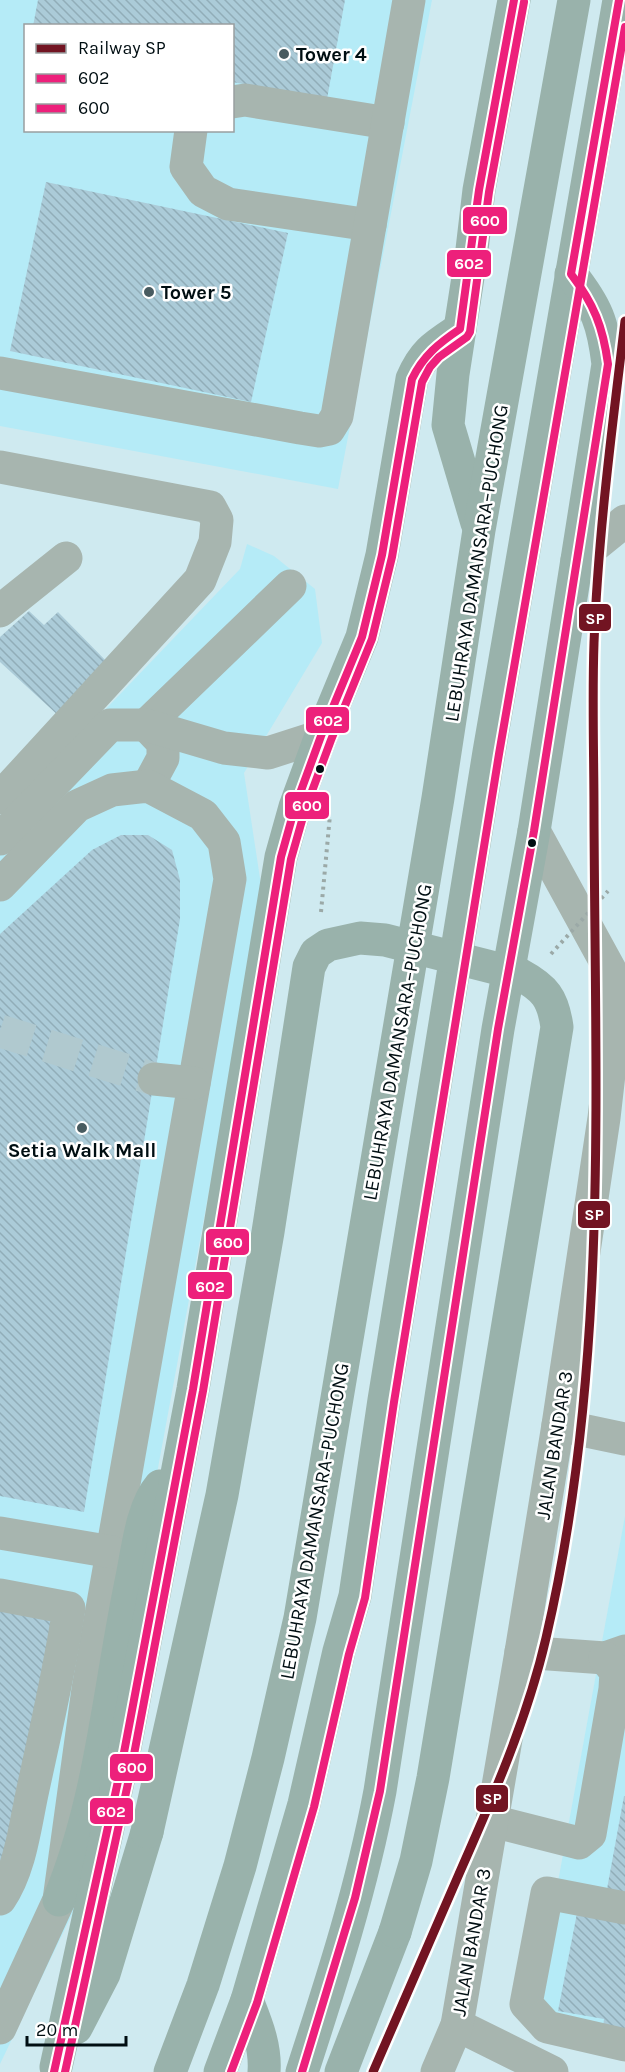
<svg xmlns="http://www.w3.org/2000/svg" width="625" height="2072" viewBox="0 0 625 2072" font-family="Karla,sans-serif">
<defs>
<pattern id="building-back-hatch" width="6" height="6" patternUnits="userSpaceOnUse" patternTransform="scale(1.5)"><rect width="6" height="6" fill="#abcbd8"/><path d="M-1 5l2 2M0 0l6 6M5-1l2 2" fill="none" stroke="#91adb8"/></pattern>
</defs>
<rect width="100%" height="100%" fill="#cfeaf0"/>
<g fill="#b5ebf7" fill-rule="evenodd">
<path d="M 0,0 L 432,0 L 338,489 L 0,426 ZM 26,26 L 232,26 L 232,130 L 26,130 Z"/>
<path d="M 247,544 L 274,556 L 315,589 L 322,643 L 244,773 L 263,898 L 78,1902 L 0,2064 L 0,825 L 78,738 L 240,569 Z"/>
<path d="M 625,1516 L 625,2039 L 552,2022 L 536,2002 Z"/>
</g>
<g fill="url(#building-back-hatch)">
<path d="M 38,0 L 345,0 L 327,99 L 232,82 L 232,26 L 33,26 Z"/>
<path d="M 46,182 L 288,233 L 251,402 L 10,351 Z"/>
<path d="M 29,611 L 44,625 L 58,612 L 113,668 L 61,718 L 0,662 L 0,637 Z"/>
<path d="M 121,835 L 148,835 L 172,850 L 180,880 L 180,919 L 84,1512 L 0,1496 L 0,934 L 92,850 Z"/>
<path d="M 0,1604 L 63,1617 L 0,1887 Z"/>
<path d="M 624,1796 L 625,1796 L 625,1893 L 607,1889 Z"/>
<path d="M 578,1908 L 625,1918 L 625,2031 L 603,2027 L 604,2019 L 558,2011 Z"/>
</g>
<g fill="none" stroke-linecap="round" stroke-linejoin="round">
<path stroke="#b0c9cf" stroke-width="33" stroke-dasharray="33 16" stroke-linecap="butt" d="M 0,1031 L 154,1079"/>
<path stroke="#9ba9a7" stroke-width="4" stroke-dasharray="3 4.5" stroke-linecap="butt" d="M 321,912 L 330,815 L 328,814"/>
<g stroke="#a7b5af" stroke-width="33">
<path d="M 232,102 L 245,100 L 388,123"/>
<path d="M 191,130 L 186,167 L 203,191 L 228,204 L 370,225"/>
<path d="M 0,373 L 300,428 L 319,431 L 329,429 L 337,416 L 409,0"/>
<path d="M 0,467 L 210,507 L 217,520 L 215,542 L 200,580 L 0,798"/>
<path d="M 577,560 L 625,521"/>
<path d="M 0,611 L 66,558"/>
<path d="M 148,786 L 163,758 L 163,743 L 146,725 L 290,586"/>
<path d="M 0,839 L 110,725 L 146,725 L 224,748 L 268,753 L 321,736"/>
<path d="M 0,885 L 77,806 L 112,790 L 148,786 L 203,815 L 224,842 L 230,879 L 88,1689 L 59,1900 L 0,2028"/>
<path d="M 154,1079 L 194,1083"/>
<path d="M 558,1425 L 625,1439"/>
<path d="M 0,1533 L 112,1552"/>
<path d="M 0,1595 L 69,1608 C 60,1669 46,1729 33,1789 C 25,1825 21,1868 0,1899"/>
<path d="M 521,1652 L 605,1658 L 625,1651"/>
<path d="M 492,1821 L 579,1843 L 590,1834 L 615,1689 L 616,1672 L 605,1658"/>
<path d="M 625,1908 L 547,1893 L 526,2004 L 547,2027 L 625,2045"/>
<path d="M 457,2025 L 552,2072"/>
<path d="M 437,2072 L 457,2025 L 521,1652 L 558,1425 L 604,1118 L 619,986 L 534,831"/>
</g>
<g stroke="#99b2ab" stroke-width="33">
<path d="M 477,523 L 448,425 L 453,374 L 471,258 L 479,190 L 514,0"/>
<path d="M 59,1900 C 101,1800 109,1688 131,1582 C 137,1555 141,1508 160,1486"/>
<path d="M 247,2000 C 256,2023 266,2046 264,2072"/>
<path d="M 76,2028 L 104,1974 L 147,1832"/>
<path d="M 56,2067 L 122,1763 L 193,1389 L 281,857 L 295,807 L 321,736 L 362,637 L 382,555 L 412,379 C 424,351 436,345 460,329"/>
<path d="M 170,2072 L 203,1985 L 240,1866 L 268,1758 L 300,1618 L 438,798 L 479,530 L 574,0"/>
<path d="M 220,2072 L 247,2000 L 304,1804 L 339,1651 L 355,1596 L 384,1400 L 489,752 L 619,0"/>
<path d="M 302,2072 C 332,1980 362,1887 380,1791 L 498,1029 L 534,831 L 608,364 C 603,323 597,307 571,274"/>
<path d="M 341,2072 L 395,1932"/>
</g>
<path stroke="#9ba9a7" stroke-width="4" stroke-dasharray="3 4.5" stroke-linecap="butt" d="M 551,954 L 608,891"/>
<path stroke="#99b2ab" stroke-width="33" d="M 147,1832 L 222,1495 L 268,1232 L 309,967 L 316,953 L 328,945 L 360,938 L 385,940 L 519,974 C 545,988 553,998 557,1027 L 433,1778 L 416,1861 L 395,1932"/>
<defs>
<g id="bus-1">
<path d="M 54,2072 L 122,1763 L 193,1389 L 281,857 L 295,807 L 321,736 L 362,637 L 382,555 L 412,379 C 423,356 439,343 460,329 L 479,190 L 514,0"/>
<path d="M 302,2072 L 355,1898 L 380,1791 L 498,1029 L 534,831 L 608,364 C 603,327 594,304 571,274 L 619,0"/>
</g>
<g id="bus-2">
<path d="M 65,2072 L 132,1765 L 203,1391 L 291,859 L 305,810 L 331,740 L 372,639 L 392,557 L 422,382 L 430,367 L 439,357 L 467,337 L 470,332 L 489,192 L 524,2"/>
<path d="M 231,2072 L 257,2003 L 314,1807 L 349,1654 L 365,1598 L 394,1402 L 499,754 L 625,27"/>
</g>
</defs>
<use href="#bus-1" stroke="#fff" stroke-width="12"/>
<use href="#bus-2" stroke="#fff" stroke-width="12"/>
<use href="#bus-1" stroke="#ed207b" stroke-width="8"/>
<use href="#bus-2" stroke="#ed207b" stroke-width="8"/>
<defs>
<path id="rail-1" d="M 373,2072 C 402,2006 431,1940 459,1874 C 493,1797 527,1720 546,1638 C 609,1369 595,1089 594,814 C 594,757 592,700 594,643 C 598,536 612,428 625,321"/>
</defs>
<use href="#rail-1" stroke="#fff" stroke-width="14"/>
<use href="#rail-1" stroke="#721422" stroke-width="9"/>
</g>
<g fill="#485b60" stroke="#fff" stroke-width="2">
<circle cx="284" cy="54" r="6"/>
<circle cx="149" cy="292" r="6"/>
<circle cx="82" cy="1128" r="6"/>
</g>
<g fill="#000e12" stroke="#fff" stroke-width="2">
<circle cx="320" cy="769" r="5"/>
<circle cx="532" cy="843" r="5"/>
</g>
<g text-anchor="middle" stroke-width="5" stroke-linejoin="round" paint-order="stroke">
<g font-size="20" font-weight="bold" fill="#000e12" stroke="#fff" text-anchor="start">
<text x="296" y="61">Tower 4</text>
<text x="161" y="299">Tower 5</text>
<text x="82" y="1157" text-anchor="middle">Setia Walk Mall</text>
</g>
<g font-size="20" fill="#000e12" stroke="#fff">
<text transform="translate(476 563) rotate(-81)" y="7">LEBUHRAYA DAMANSARA–PUCHONG</text>
<text transform="translate(397 1042) rotate(-80)" y="7">LEBUHRAYA DAMANSARA–PUCHONG</text>
<text transform="translate(554 1445) rotate(-81)" y="7">JALAN BANDAR 3</text>
<text transform="translate(314 1521) rotate(-80)" y="7">LEBUHRAYA DAMANSARA–PUCHONG</text>
<text transform="translate(471 1942) rotate(-80)" y="7">JALAN BANDAR 3</text>
</g>
</g>
<g stroke="#fff" stroke-width="2">
<rect x="462" y="206" width="46" height="29" rx="6" fill="#ed207b"/>
<rect x="446" y="249" width="46" height="29" rx="6" fill="#ed207b"/>
<rect x="578" y="603" width="34" height="29" rx="6" fill="#721422"/>
<rect x="305" y="706" width="45" height="28" rx="6" fill="#ed207b"/>
<rect x="284" y="791" width="46" height="29" rx="6" fill="#ed207b"/>
<rect x="577" y="1200" width="34" height="29" rx="6" fill="#721422"/>
<rect x="205" y="1228" width="45" height="28" rx="6" fill="#ed207b"/>
<rect x="187" y="1271" width="46" height="29" rx="6" fill="#ed207b"/>
<rect x="109" y="1753" width="45" height="29" rx="6" fill="#ed207b"/>
<rect x="475" y="1784" width="34" height="29" rx="6" fill="#721422"/>
<rect x="89" y="1797" width="45" height="28" rx="6" fill="#ed207b"/>
</g>
<g font-size="16" text-anchor="middle" font-weight="bold" fill="#fff">
<text x="485" y="226">600</text>
<text x="469" y="269">602</text>
<text x="595" y="624">SP</text>
<text x="328" y="726">602</text>
<text x="307" y="811">600</text>
<text x="594" y="1220">SP</text>
<text x="228" y="1248">600</text>
<text x="210" y="1292">602</text>
<text x="132" y="1773">600</text>
<text x="492" y="1804">SP</text>
<text x="111" y="1817">602</text>
</g>
<rect x="24" y="24" width="210" height="108" fill="#ffffff" stroke="#999fa0" stroke-width="1.5"/>
<rect x="36" y="44" width="30" height="9" fill="#721422" stroke="#999fa0" stroke-width="1.5"/>
<text x="78" y="54" font-size="18" fill="#000e12">Railway SP</text>
<rect x="36" y="74" width="30" height="9" fill="#ed207b" stroke="#999fa0" stroke-width="1.5"/>
<text x="78" y="84" font-size="18" fill="#000e12">602</text>
<rect x="36" y="104" width="30" height="9" fill="#ed207b" stroke="#999fa0" stroke-width="1.5"/>
<text x="78" y="114" font-size="18" fill="#000e12">600</text>
<path d="M27 2036v9h99v-9" fill="none" stroke="#000e12" stroke-width="3"/>
<text x="36" y="2036" font-size="18" fill="#000e12" stroke="#ffffff" stroke-width="4.5" paint-order="stroke">20 m</text>
</svg>
